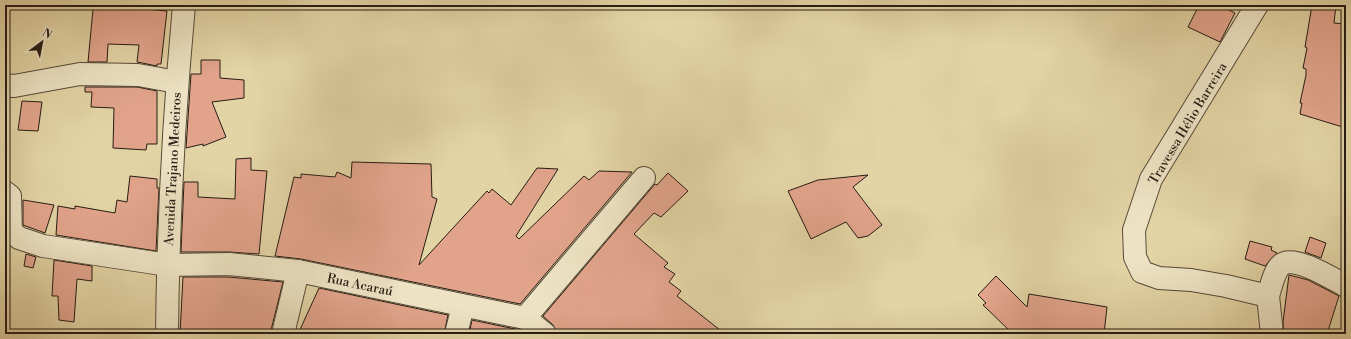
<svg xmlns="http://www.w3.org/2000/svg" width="1351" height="339" viewBox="0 0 1351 339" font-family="'Libre Bodoni',serif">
<rect width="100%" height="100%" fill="#e3d4a5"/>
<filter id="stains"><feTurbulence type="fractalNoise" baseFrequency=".005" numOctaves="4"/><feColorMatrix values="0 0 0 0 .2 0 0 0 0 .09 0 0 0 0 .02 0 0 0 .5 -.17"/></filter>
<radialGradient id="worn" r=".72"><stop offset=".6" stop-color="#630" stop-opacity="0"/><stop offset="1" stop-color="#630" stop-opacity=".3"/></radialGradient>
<g fill="#e1a48b" stroke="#271c14">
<path d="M 105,5 L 122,5 L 122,7 L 167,11 L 161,64 L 157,64 L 157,66 L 137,62 L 139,45 L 108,44 L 107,62 L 88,62 L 93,9 L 105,9 Z"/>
<path d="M 1199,5 L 1219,5 L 1235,13 L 1220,42 L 1188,27 Z"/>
<path d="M 1312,5 L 1336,5 L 1334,23 L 1346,24 L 1346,128 L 1300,114 L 1302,103 L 1300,103 L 1306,75 L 1306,69 L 1303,68 L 1307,48 L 1305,47 Z"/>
<path d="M 201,60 L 220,60 L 220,78 L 244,80 L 244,98 L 212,102 L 226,137 L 203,146 L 203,144 L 186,148 L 191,74 L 201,74 Z"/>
<path d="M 85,87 L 137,87 L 157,91 L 157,144 L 147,144 L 146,150 L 113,148 L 114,108 L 91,107 L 92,92 L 85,92 Z"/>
<path d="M 22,101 L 42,102 L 38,131 L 18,130 Z"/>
<path d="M 251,158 L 251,170 L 267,171 L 259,254 L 229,252 L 181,252 L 184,182 L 198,182 L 198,197 L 235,199 L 236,159 Z"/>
<path d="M 352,162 L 431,164 L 432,197 L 437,199 L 419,265 L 487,191 L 489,193 L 492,189 L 511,205 L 537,168 L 558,169 L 516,236 L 519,239 L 584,176 L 589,180 L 599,171 L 632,172 L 520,304 L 301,259 L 275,256 L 294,177 L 301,178 L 301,174 L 335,177 L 337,172 L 351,178 Z"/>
<path d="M 668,173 L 688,191 L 661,217 L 654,213 L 634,234 L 668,263 L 664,267 L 675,274 L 669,282 L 681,291 L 677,296 L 725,334 L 557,334 L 553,325 L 543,316 L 655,184 L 657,185 Z"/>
<path d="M 868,175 L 853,187 L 882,225 L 868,236 L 858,238 L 846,222 L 811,239 L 788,191 L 818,180 Z"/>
<path d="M 130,176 L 157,179 L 157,188 L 159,188 L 156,251 L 56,235 L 58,206 L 75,209 L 75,206 L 115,213 L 117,200 L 127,202 Z"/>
<path d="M 23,200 L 54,205 L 45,233 L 23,225 Z"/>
<path d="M 1310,237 L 1326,243 L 1321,258 L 1305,252 Z"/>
<path d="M 1250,241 L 1272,247 L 1271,250 L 1277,253 L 1265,266 L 1245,259 Z"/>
<path d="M 26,254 L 36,257 L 33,268 L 24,266 Z"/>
<path d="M 54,260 L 92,266 L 92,281 L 77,279 L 74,322 L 59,320 L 58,296 L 52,296 Z"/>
<path d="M 1289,275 L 1308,280 L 1339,296 L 1327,334 L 1284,334 L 1283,322 Z"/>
<path d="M 996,276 L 1027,307 L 1029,294 L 1107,307 L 1104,334 L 1055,334 L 1036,329 L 1035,334 L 1013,334 L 983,305 L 986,303 L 978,295 Z"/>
<path d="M 183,277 L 228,277 L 283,282 L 270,334 L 180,334 Z"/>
<path d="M 319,288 L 448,315 L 444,334 L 427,334 L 410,329 L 409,334 L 298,334 Z"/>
<path d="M 472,320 L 520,330 L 525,334 L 469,334 Z"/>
</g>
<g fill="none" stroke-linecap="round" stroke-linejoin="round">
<defs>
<g id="minor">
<path d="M 1257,5 L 1151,179 L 1134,230 L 1135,257 L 1142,272 L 1159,278 L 1191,280 L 1226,286 L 1268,296 L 1272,334"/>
<path d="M 5,85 L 14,86 L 80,74 L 138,75 L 177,82"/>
<path d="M 5,192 L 10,196 L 11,231 L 19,238 L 43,246 L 168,265 L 229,264 L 298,271 L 525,318 L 545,334"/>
<path d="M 1268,296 C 1271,287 1274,271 1281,265 C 1293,254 1333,279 1346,286"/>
<path d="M 525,318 L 644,178"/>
<path d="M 167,334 C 168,224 174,114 184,5"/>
<path d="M 283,334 L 298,271"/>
<path d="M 456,334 L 463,306"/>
</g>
</defs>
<use href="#minor" stroke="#564a38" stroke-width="24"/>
<use href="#minor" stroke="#ede3c4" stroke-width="22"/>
</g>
<g text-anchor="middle" stroke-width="3.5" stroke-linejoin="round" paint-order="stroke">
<g font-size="13" fill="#271c14" stroke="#ede3c4">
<text transform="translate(1187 123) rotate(-59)" y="5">Travessa Hélio Barreira</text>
<text transform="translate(172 169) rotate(-87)" y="5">Avenida Trajano Medeiros</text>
<text transform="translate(360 284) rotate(12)" y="5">Rua Acaraú</text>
</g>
</g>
<rect width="1351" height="339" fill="none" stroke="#e3d4a5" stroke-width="20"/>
<rect x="6" y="6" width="1339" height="327" fill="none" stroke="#271c14" stroke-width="2"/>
<rect x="10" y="10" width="1331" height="319" fill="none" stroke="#271c14"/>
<g transform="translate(42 42) rotate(32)" stroke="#ede3c4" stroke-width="3" paint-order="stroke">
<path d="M0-3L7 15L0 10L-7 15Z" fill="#271c14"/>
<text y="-6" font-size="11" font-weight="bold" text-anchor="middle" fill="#271c14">N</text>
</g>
<rect width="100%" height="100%" filter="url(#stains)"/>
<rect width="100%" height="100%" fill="url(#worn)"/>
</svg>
